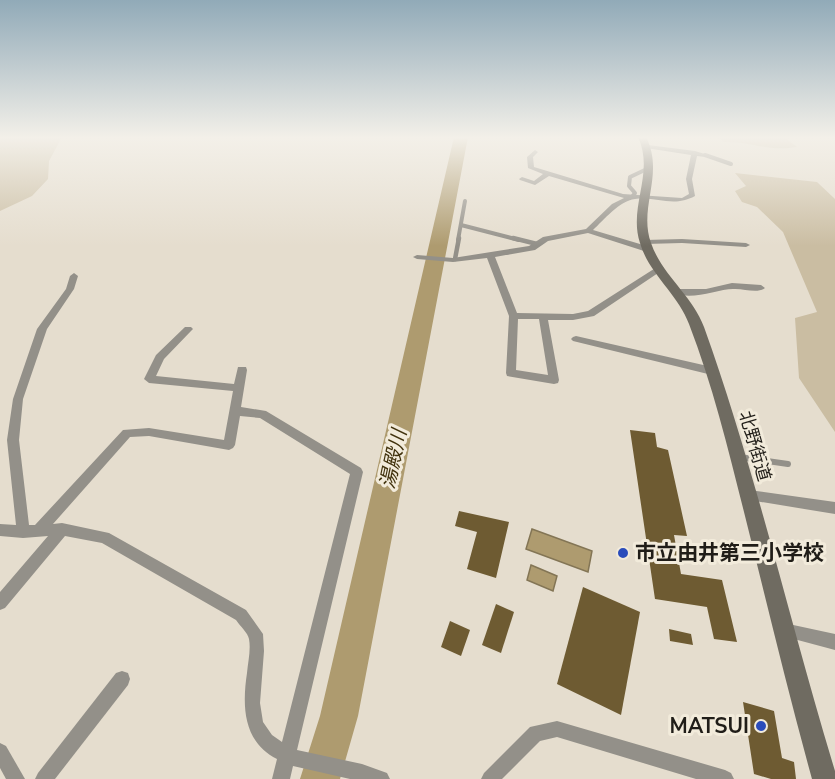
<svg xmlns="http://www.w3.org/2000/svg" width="835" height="779" viewBox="0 0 835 779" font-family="'Nunito Sans','Noto Sans JP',sans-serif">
<rect width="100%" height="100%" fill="#e5ddce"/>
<g fill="#cabda2">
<path d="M 2,137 L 62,137 L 49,161 L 48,179 L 32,196 L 0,211 L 0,140 Z"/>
<path d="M 719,137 L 784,137 L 797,147 C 766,152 751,141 723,142 Z"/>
<path d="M 735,173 L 817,182 L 835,199 L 835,432 L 799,378 L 795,318 L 817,312 L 783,232 L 757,207 L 742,202 L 735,191 L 746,186 Z"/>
</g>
<g fill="#ae9b6f" stroke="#837555" stroke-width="1.5">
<path d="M 532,529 L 592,551 L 588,572 L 526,549 Z"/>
<path d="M 531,565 L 557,576 L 553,591 L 527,580 Z"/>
</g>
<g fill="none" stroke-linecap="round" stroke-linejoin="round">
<path fill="#ae9b6f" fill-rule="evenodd" d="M 454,137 L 468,137 L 358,716 L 340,779 L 300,779 L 320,716 Z"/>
</g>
<g fill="#6e5b32">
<path d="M 630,430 L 655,433 L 657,447 L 668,450 L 687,536 L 674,535 L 681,574 L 722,580 L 737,642 L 714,639 L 707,607 L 655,599 Z"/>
<path d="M 459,511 L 509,522 L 496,578 L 467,569 L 477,532 L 455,526 Z"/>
<path d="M 583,587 L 640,612 L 621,715 L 557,684 Z"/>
<path d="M 496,604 L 514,612 L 501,653 L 482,645 Z"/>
<path d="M 450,621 L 470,630 L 461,656 L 441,647 Z"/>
<path d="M 669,629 L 691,634 L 693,645 L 670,641 Z"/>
<path d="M 743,702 L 774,711 L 782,758 L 794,762 L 796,779 L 771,779 L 754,774 Z"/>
</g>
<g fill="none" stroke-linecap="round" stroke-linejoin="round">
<g stroke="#939089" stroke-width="4">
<path d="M 705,155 L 731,164"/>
<path d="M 632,197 L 635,193 L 629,186 L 630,177 L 649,168"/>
<path d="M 461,225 L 519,240"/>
<path d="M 458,240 L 465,201"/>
</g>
<g stroke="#939089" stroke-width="4.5">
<path d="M 513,238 L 537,244"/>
<path d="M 455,259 L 459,238"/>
</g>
<path stroke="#939089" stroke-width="6" d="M 739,457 L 788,464"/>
<g fill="#939089" fill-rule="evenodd">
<path d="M 648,145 L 695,151 L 708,155 L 705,157 L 697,156 L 692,179 L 695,196 C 673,208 657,196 635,199 C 619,201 604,220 593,230 L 650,247 L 650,251 L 644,251 L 588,233 L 548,241 L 535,250 L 495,257 L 517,313 L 573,314 L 588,311 L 657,267 L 663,267 L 664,269 L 594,316 L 573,320 L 548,320 L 559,380 L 558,383 L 554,384 L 507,376 L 506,373 L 509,316 L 487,258 L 453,262 L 417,259 L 413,257 L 417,255 L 453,258 L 529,246 L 543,237 L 586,229 L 612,204 L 624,198 L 549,176 L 535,185 L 520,180 L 519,179 L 522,177 L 534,181 L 543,174 L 528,168 L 527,157 L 535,150 L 538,152 L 533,157 L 534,167 L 623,194 L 682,198 L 689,194 L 686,179 L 691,155 L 646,148 L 645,147 ZM 518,319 L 539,319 L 548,375 L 516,370 Z"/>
<path d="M 682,239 L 746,243 L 750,245 L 746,247 L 682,243 L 645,244 L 641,242 L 645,240 Z"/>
<path d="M 74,273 L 78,276 L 74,289 L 47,329 L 23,399 L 19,440 L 29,525 L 35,525 L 123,430 L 149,428 L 224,440 L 233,391 L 149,383 L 144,379 L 156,355 L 185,327 L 191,327 L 193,329 L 191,331 L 164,359 L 156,376 L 234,384 L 238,367 L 246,367 L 247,370 L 241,407 L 266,411 L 361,468 L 363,472 L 297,750 L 362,764 L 387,773 L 390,779 L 350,779 L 293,766 L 290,779 L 272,779 L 277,759 C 243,742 242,706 247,673 C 248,662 251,650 249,639 C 248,633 240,626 236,620 L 102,543 L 65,536 L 5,608 L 0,610 L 0,592 L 48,536 L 23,538 L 0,536 L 0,524 L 16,525 L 7,440 L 13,399 L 37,329 L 66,289 L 70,276 ZM 240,416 L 260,418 L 350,474 L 282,742 L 272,735 L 263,722 L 260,703 L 264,651 L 263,634 L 246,610 L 109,533 L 62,523 L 53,524 L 130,437 L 149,436 L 229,450 L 233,448 L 235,445 Z"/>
<path d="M 732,283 L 761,285 L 765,288 C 757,294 743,288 733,289 C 717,289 689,302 674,292 L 678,289 L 706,289 Z"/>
<path d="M 576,336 L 712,367 L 717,371 L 712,375 L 573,341 L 571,339 L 573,337 Z"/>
<path d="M 749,490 L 835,502 L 835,514 L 749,500 L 745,499 L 743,495 L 745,491 Z"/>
<path d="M 784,623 L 835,634 L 835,650 L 779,635 L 777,630 L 779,625 Z"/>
<path d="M 122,671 L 128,673 L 130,679 L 128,685 L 55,779 L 35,779 L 38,773 L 116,673 Z"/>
<path d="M 557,721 L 725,770 L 731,773 L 734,779 L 696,779 L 557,737 L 540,741 L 502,779 L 481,779 L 484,773 L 530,727 Z"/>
<path d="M 0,743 L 6,746 L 25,779 L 6,779 L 0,768 Z"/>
</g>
<path fill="#6f6b61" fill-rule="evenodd" d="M 638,137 L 646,137 C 665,174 638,207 651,243 C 662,275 692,295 704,327 C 756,472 790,623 835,771 L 835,779 L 812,779 C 788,692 767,604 745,516 C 729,452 713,386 689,324 C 678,294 649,274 640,243 C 628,207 655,173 638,137 Z"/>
</g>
<linearGradient id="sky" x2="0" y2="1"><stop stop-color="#91aab8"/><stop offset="0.56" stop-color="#f3f0e9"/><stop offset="1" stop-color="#f3f0e9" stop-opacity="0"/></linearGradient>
<rect width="835" height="246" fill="url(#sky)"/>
<g fill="#2a4cbb" stroke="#f2ebdb" stroke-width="2">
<circle cx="623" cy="553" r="6"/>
<circle cx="761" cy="726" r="6"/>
</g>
<g text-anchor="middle" stroke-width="6" stroke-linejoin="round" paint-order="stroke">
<g font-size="18" fill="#201d18" stroke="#f2ebdb">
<text transform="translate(755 446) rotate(74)" y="6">北野街道</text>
</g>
<g font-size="20" font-style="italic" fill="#41320d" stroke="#f2ebdb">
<text transform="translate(393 459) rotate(-78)" y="7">湯殿川</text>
</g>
<g font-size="21" font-weight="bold" fill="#201d18" stroke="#f2ebdb" text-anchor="start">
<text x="635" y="560">市立由井第三小学校</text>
<text x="749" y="733" text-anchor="end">MATSUI</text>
</g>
</g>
</svg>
